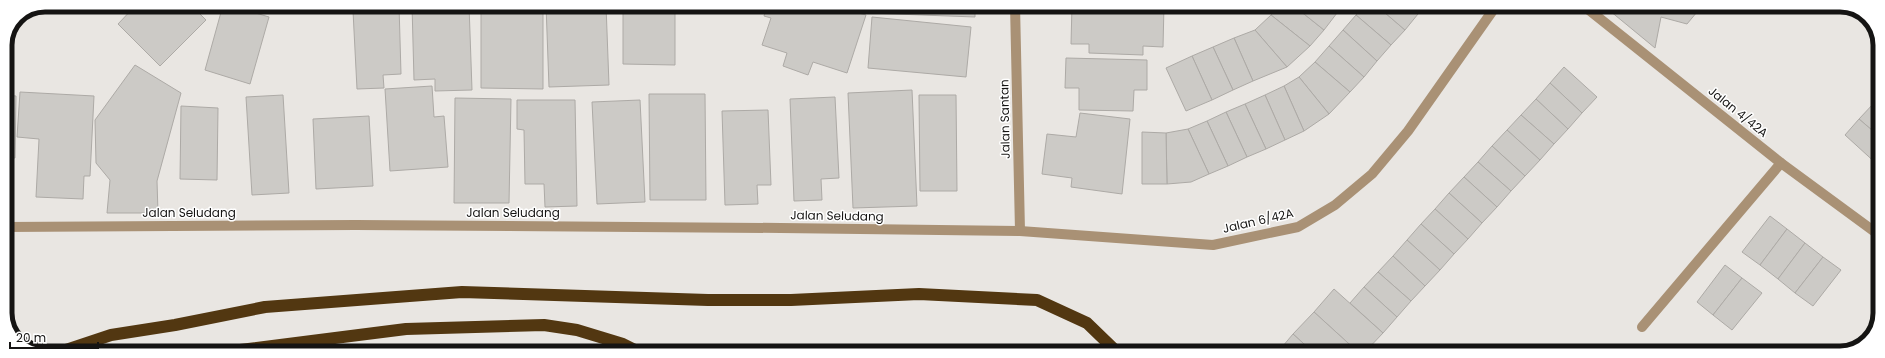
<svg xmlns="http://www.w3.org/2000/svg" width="1885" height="358" viewBox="0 0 1885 358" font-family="Poppins,sans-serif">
<rect width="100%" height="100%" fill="#e9e6e2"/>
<g fill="#cccac6" stroke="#adaaa6">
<path d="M 136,5 L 209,5 L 200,14 L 206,20 L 160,66 L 118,24 Z"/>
<path d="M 223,5 L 229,5 L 269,17 L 250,84 L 205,70 Z"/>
<path d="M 374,5 L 399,5 L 401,74 L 383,75 L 384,88 L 357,89 L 353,11 L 374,10 Z"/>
<path d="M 412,5 L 469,5 L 472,90 L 435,91 L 435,79 L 414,80 Z"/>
<path d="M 481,5 L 543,5 L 543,89 L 481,88 Z"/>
<path d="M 546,5 L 606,5 L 609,85 L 549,87 Z"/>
<path d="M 623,5 L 675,5 L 675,65 L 623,64 Z"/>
<path d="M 767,5 L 857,5 L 855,12 L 866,15 L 847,73 L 813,62 L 808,75 L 783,66 L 787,53 L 762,45 L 771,18 L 764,16 Z"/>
<path d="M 870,5 L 975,5 L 975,17 L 869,13 Z"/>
<path d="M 1072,5 L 1164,5 L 1163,47 L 1143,46 L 1143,55 L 1089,53 L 1089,44 L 1071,44 Z"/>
<path d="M 1278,6 L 1294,6 L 1324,30 L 1310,46 L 1271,15 Z"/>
<path d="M 1294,6 L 1328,6 L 1337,13 L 1324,30 Z"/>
<path d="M 1328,6 L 1343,6 L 1337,13 Z"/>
<path d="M 1364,6 L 1377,6 L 1405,30 L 1391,45 L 1356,15 Z"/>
<path d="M 1377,6 L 1409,6 L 1418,14 L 1405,30 Z"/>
<path d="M 1409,6 L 1426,6 L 1418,14 Z"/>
<path d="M 1604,6 L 1702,6 L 1687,24 L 1661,17 L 1655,48 Z"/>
<path d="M 1271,15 L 1310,46 L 1287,67 L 1255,30 Z"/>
<path d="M 1356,15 L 1391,45 L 1377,61 L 1343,30 Z"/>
<path d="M 872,17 L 971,27 L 966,77 L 868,68 Z"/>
<path d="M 1255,30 L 1287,67 L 1253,81 L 1234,38 Z"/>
<path d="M 1343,30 L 1377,61 L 1364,77 L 1329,46 Z"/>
<path d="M 1234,38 L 1253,81 L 1233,90 L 1213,47 Z"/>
<path d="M 1329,46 L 1364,77 L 1350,92 L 1315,62 Z"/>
<path d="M 1213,47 L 1233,90 L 1212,100 L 1192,56 Z"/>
<path d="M 1192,56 L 1212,100 L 1186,111 L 1166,68 Z"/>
<path d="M 1066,58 L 1147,60 L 1147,90 L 1134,90 L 1133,111 L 1079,110 L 1079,88 L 1065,88 Z"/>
<path d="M 1315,62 L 1350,92 L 1329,114 L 1299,77 Z"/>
<path d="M 135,65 L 181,93 L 157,181 L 158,213 L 107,213 L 110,180 L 96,163 L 95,120 Z"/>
<path d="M 1564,67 L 1597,97 L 1582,113 L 1550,83 Z"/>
<path d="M 1299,77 L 1329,114 L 1304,131 L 1284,86 Z"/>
<path d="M 1550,83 L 1582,113 L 1568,129 L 1536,99 Z"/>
<path d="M 432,86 L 434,117 L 444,116 L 448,167 L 390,171 L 385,89 Z"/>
<path d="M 1284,86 L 1304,131 L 1285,140 L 1265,95 Z"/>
<path d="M 912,90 L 917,206 L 853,208 L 848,93 Z"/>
<path d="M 20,92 L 94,96 L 90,176 L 84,176 L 83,199 L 36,197 L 39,139 L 17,137 Z"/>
<path d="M 649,94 L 705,94 L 706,200 L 650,200 Z"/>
<path d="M 5,95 L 16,96 L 15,158 L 5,158 Z"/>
<path d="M 283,95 L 289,193 L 252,195 L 246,97 Z"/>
<path d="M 919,95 L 956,95 L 957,191 L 920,191 Z"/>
<path d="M 1265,95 L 1285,140 L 1266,149 L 1245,104 Z"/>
<path d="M 1880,96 L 1880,108 L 1874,103 Z"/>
<path d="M 835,97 L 839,178 L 821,179 L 822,200 L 794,201 L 790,99 Z"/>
<path d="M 455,98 L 511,99 L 509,203 L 454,203 Z"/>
<path d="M 1536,99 L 1568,129 L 1554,144 L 1521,115 Z"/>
<path d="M 517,100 L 575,100 L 577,206 L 545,207 L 544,184 L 525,184 L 524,130 L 517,129 Z"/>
<path d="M 640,100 L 645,202 L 597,204 L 592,102 Z"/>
<path d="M 1874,103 L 1880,108 L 1880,137 L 1859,119 Z"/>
<path d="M 1245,104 L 1266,149 L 1247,157 L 1226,112 Z"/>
<path d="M 181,106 L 218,108 L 217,180 L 180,179 Z"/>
<path d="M 768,110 L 771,185 L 757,185 L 758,204 L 725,205 L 722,111 Z"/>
<path d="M 1226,112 L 1247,157 L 1228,166 L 1207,121 Z"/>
<path d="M 1080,113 L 1130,119 L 1122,194 L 1071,187 L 1072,178 L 1042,174 L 1047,134 L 1076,137 Z"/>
<path d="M 1521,115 L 1554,144 L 1540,160 L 1507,130 Z"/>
<path d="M 369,116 L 373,186 L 316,189 L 313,119 Z"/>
<path d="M 1859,119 L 1880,137 L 1879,166 L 1845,135 Z"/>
<path d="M 1207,121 L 1228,166 L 1209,174 L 1188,129 Z"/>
<path d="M 1188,129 L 1209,174 L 1191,182 L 1167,184 L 1166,133 Z"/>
<path d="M 1507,130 L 1540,160 L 1525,176 L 1492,146 Z"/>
<path d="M 1142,132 L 1166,133 L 1167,184 L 1142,184 Z"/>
<path d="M 1492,146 L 1525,176 L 1511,191 L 1478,162 Z"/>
<path d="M 1478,162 L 1511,191 L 1497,207 L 1464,177 Z"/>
<path d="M 1464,177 L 1497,207 L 1482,223 L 1449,193 Z"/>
<path d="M 1449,193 L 1482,223 L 1468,239 L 1435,209 Z"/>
<path d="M 1435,209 L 1468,239 L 1454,254 L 1421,224 Z"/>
<path d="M 1770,216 L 1787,229 L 1760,265 L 1742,252 Z"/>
<path d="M 1421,224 L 1454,254 L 1440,270 L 1407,240 Z"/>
<path d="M 1787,229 L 1805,243 L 1778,279 L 1760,265 Z"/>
<path d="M 1407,240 L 1440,270 L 1425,286 L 1393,256 Z"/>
<path d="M 1805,243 L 1823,257 L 1795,293 L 1778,279 Z"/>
<path d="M 1393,256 L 1425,286 L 1411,301 L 1378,272 Z"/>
<path d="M 1823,257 L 1841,270 L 1813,306 L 1795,293 Z"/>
<path d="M 1725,265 L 1742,278 L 1713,315 L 1697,302 Z"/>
<path d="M 1378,272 L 1411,301 L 1397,317 L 1364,287 Z"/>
<path d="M 1742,278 L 1762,293 L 1732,330 L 1713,315 Z"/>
<path d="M 1364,287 L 1397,317 L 1383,333 L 1350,303 Z"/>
<path d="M 1334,289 L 1383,333 L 1364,353 L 1359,353 L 1314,312 Z"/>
<path d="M 1314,312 L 1359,353 L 1314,353 L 1293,334 Z"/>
<path d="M 1293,334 L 1314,353 L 1277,353 Z"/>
</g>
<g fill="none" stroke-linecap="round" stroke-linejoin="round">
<path stroke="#a99175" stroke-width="10" d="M 1642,327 L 1781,163"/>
<g stroke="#a99175" stroke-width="10">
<path d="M 1015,5 L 1020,231"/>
<path d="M 1584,6 L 1781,163 L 1879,235"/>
<path d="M 5,227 L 356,225 L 781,228 L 1020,231 L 1213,245 L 1298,227 L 1335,205 L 1372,174 L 1408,131 L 1496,6"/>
</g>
<g stroke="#523711" stroke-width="12">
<path d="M 60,352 L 111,335 L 175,325 L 265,307 L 462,292 L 708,300 L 791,300 L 919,294 L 1037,300 L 1087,323 L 1118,353"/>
<path d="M 224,352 L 406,329 L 544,325 L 577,330 L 623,344 L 641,353"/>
<path d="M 563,352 L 571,352"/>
</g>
</g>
<g text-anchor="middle" stroke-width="3" stroke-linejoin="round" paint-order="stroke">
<g font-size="12" fill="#151413" stroke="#fff">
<text transform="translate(1738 112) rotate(39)" y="4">Jalan 4/42A</text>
<text transform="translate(1005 119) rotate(-91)" y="4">Jalan Santan</text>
<text x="189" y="217">Jalan Seludang</text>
<text x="513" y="217">Jalan Seludang</text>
<text transform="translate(837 216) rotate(1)" y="4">Jalan Seludang</text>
<text transform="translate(1258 221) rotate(-13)" y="4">Jalan 6/42A</text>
</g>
</g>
<path d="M0 0H1885V358H0ZM45 12H1840A33 33 0 0 1 1873 45V313A33 33 0 0 1 1840 346H45A33 33 0 0 1 12 313V45A33 33 0 0 1 45 12Z" fill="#fff" fill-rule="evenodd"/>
<path fill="none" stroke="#151413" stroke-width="5" d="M45 12H1840A33 33 0 0 1 1873 45V313A33 33 0 0 1 1840 346H45A33 33 0 0 1 12 313V45A33 33 0 0 1 45 12Z"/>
<path d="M10 342v6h88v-6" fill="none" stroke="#151413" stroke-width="2"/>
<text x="16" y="342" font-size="12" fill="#151413" stroke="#ffffff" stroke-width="3" paint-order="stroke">20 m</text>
</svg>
